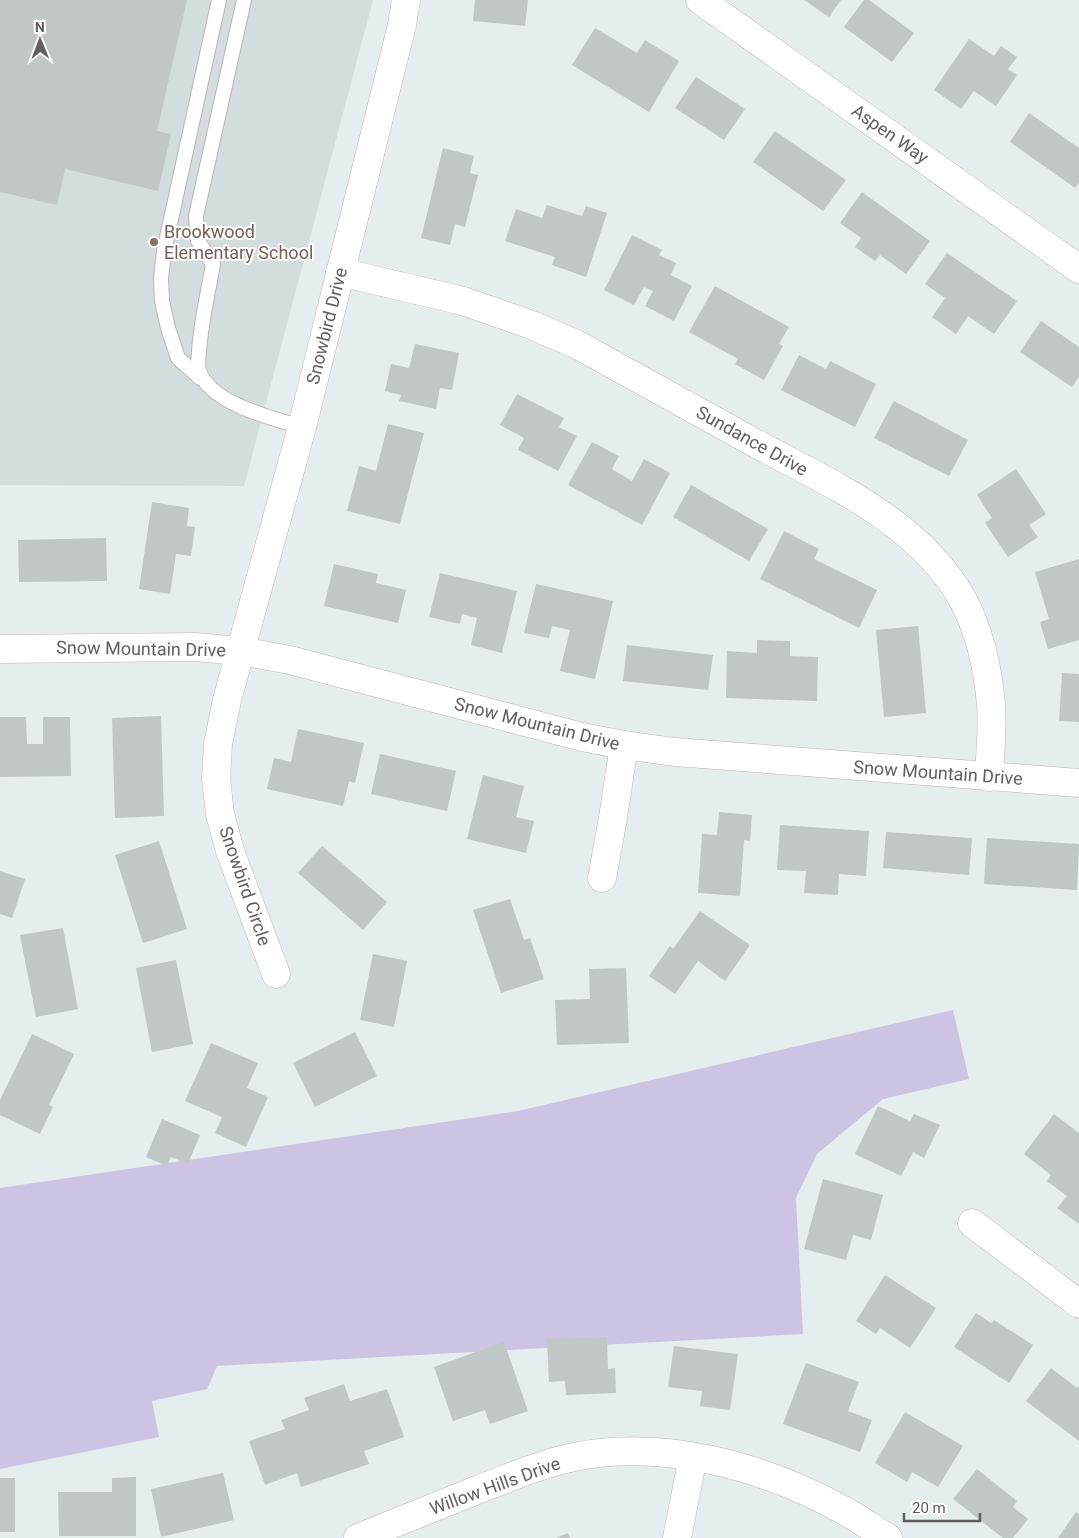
<svg xmlns="http://www.w3.org/2000/svg" width="1079" height="1538" viewBox="0 0 1079 1538" font-family="Roboto,sans-serif">
<rect width="100%" height="100%" fill="#e5edee"/>
<path fill="#d4ddde" d="M 0,0 L 373,0 L 244,486 L 0,485 Z"/>
<path fill="#cdc4e3" d="M 953,1010 L 969,1079 L 883,1099 L 817,1154 L 796,1198 L 803,1334 L 217,1366 L 207,1389 L 152,1401 L 159,1437 L 0,1469 L 0,1188 L 518,1111 Z"/>
<g fill="#c0c7c6">
<path d="M 0,0 L 187,0 L 157,131 L 171,134 L 158,191 L 65,169 L 57,205 L 0,192 Z"/>
<path d="M 475,0 L 528,0 L 525,26 L 473,21 Z"/>
<path d="M 804,0 L 841,0 L 829,17 Z"/>
<path d="M 864,0 L 869,0 L 914,33 L 892,62 L 844,27 Z"/>
<path d="M 595,28 L 637,53 L 645,40 L 679,61 L 649,112 L 572,65 Z"/>
<path d="M 969,39 L 994,56 L 1001,46 L 1017,57 L 1008,69 L 1017,75 L 996,106 L 974,91 L 961,109 L 934,90 Z"/>
<path d="M 696,77 L 745,109 L 724,140 L 675,108 Z"/>
<path d="M 1029,113 L 1079,148 L 1079,183 L 1075,188 L 1010,142 Z"/>
<path d="M 775,131 L 846,180 L 823,211 L 753,162 Z"/>
<path d="M 443,148 L 474,156 L 470,173 L 478,175 L 465,227 L 455,224 L 450,245 L 421,238 Z"/>
<path d="M 862,192 L 930,241 L 906,274 L 880,255 L 875,261 L 855,247 L 861,238 L 840,223 Z"/>
<path d="M 547,205 L 582,216 L 586,206 L 607,213 L 586,277 L 552,265 L 555,257 L 505,241 L 516,209 L 542,218 Z"/>
<path d="M 632,235 L 662,250 L 659,255 L 676,263 L 671,275 L 692,286 L 674,321 L 645,306 L 653,291 L 644,287 L 634,305 L 604,290 Z"/>
<path d="M 947,253 L 1017,301 L 994,334 L 968,316 L 956,334 L 932,317 L 945,298 L 925,284 Z"/>
<path d="M 715,286 L 789,327 L 779,344 L 783,346 L 764,380 L 735,364 L 738,359 L 689,332 Z"/>
<path d="M 1041,321 L 1079,347 L 1079,377 L 1072,387 L 1020,352 Z"/>
<path d="M 415,344 L 459,353 L 452,390 L 440,388 L 436,409 L 399,401 L 401,395 L 385,391 L 391,364 L 409,368 Z"/>
<path d="M 799,355 L 826,369 L 830,361 L 876,384 L 855,427 L 781,390 Z"/>
<path d="M 517,394 L 564,418 L 559,427 L 577,436 L 558,471 L 518,450 L 524,438 L 500,425 Z"/>
<path d="M 894,401 L 968,440 L 949,476 L 874,438 Z"/>
<path d="M 388,424 L 424,433 L 400,524 L 347,511 L 359,466 L 376,471 Z"/>
<path d="M 592,442 L 619,456 L 612,469 L 632,481 L 644,459 L 670,473 L 642,525 L 568,485 Z"/>
<path d="M 1016,469 L 1046,514 L 1029,525 L 1038,537 L 1008,557 L 985,523 L 992,518 L 977,495 Z"/>
<path d="M 691,485 L 768,529 L 749,561 L 673,517 Z"/>
<path d="M 152,502 L 189,508 L 187,526 L 195,527 L 191,556 L 176,554 L 170,594 L 139,589 Z"/>
<path d="M 784,531 L 819,549 L 814,559 L 877,590 L 859,628 L 760,579 Z"/>
<path d="M 106,538 L 107,581 L 19,582 L 18,540 Z"/>
<path d="M 1079,559 L 1079,640 L 1048,649 L 1040,622 L 1049,619 L 1035,572 Z"/>
<path d="M 334,564 L 378,574 L 376,583 L 406,590 L 398,623 L 324,606 Z"/>
<path d="M 440,573 L 517,591 L 502,653 L 471,645 L 477,618 L 462,614 L 460,624 L 429,617 Z"/>
<path d="M 536,584 L 613,601 L 595,679 L 560,671 L 570,630 L 552,626 L 549,638 L 524,633 Z"/>
<path d="M 918,626 L 926,713 L 884,717 L 876,630 Z"/>
<path d="M 757,640 L 790,641 L 790,656 L 818,657 L 817,701 L 726,698 L 727,651 L 757,653 Z"/>
<path d="M 627,645 L 713,655 L 708,690 L 623,681 Z"/>
<path d="M 1062,673 L 1079,674 L 1079,722 L 1059,721 Z"/>
<path d="M 161,716 L 164,816 L 115,818 L 112,718 Z"/>
<path d="M 0,717 L 26,717 L 27,744 L 43,744 L 43,717 L 70,717 L 71,776 L 0,777 Z"/>
<path d="M 298,729 L 364,743 L 355,783 L 349,781 L 343,806 L 267,789 L 274,758 L 291,762 Z"/>
<path d="M 380,754 L 456,771 L 447,811 L 371,794 Z"/>
<path d="M 483,775 L 524,786 L 516,817 L 534,821 L 526,853 L 467,839 Z"/>
<path d="M 719,812 L 752,815 L 750,841 L 744,840 L 740,896 L 698,893 L 702,834 L 717,835 Z"/>
<path d="M 780,825 L 869,831 L 866,876 L 839,874 L 838,895 L 804,893 L 806,871 L 777,870 Z"/>
<path d="M 886,832 L 972,838 L 969,875 L 883,868 Z"/>
<path d="M 987,838 L 1079,844 L 1077,890 L 984,884 Z"/>
<path d="M 159,841 L 187,929 L 143,943 L 115,855 Z"/>
<path d="M 322,846 L 387,902 L 363,930 L 298,873 Z"/>
<path d="M 0,871 L 25,879 L 12,918 L 0,914 Z"/>
<path d="M 510,899 L 524,940 L 530,938 L 544,979 L 501,993 L 473,910 Z"/>
<path d="M 700,911 L 750,945 L 725,981 L 698,961 L 675,994 L 649,976 L 670,946 L 673,949 Z"/>
<path d="M 63,928 L 78,1009 L 36,1017 L 20,935 Z"/>
<path d="M 373,954 L 407,961 L 394,1027 L 360,1020 Z"/>
<path d="M 176,960 L 193,1044 L 152,1052 L 136,968 Z"/>
<path d="M 626,968 L 629,1043 L 557,1045 L 555,1000 L 590,999 L 589,969 Z"/>
<path d="M 355,1032 L 377,1076 L 315,1107 L 293,1063 Z"/>
<path d="M 32,1034 L 74,1054 L 49,1105 L 53,1107 L 40,1134 L 0,1115 L 0,1100 Z"/>
<path d="M 211,1043 L 258,1063 L 247,1088 L 268,1097 L 246,1147 L 215,1133 L 222,1117 L 185,1101 Z"/>
<path d="M 878,1106 L 910,1121 L 914,1114 L 940,1125 L 924,1158 L 913,1152 L 901,1176 L 855,1154 Z"/>
<path d="M 1054,1114 L 1079,1133 L 1079,1224 L 1057,1208 L 1067,1196 L 1047,1181 L 1051,1175 L 1024,1154 Z"/>
<path d="M 162,1119 L 200,1135 L 188,1164 L 171,1157 L 167,1166 L 146,1157 Z"/>
<path d="M 823,1179 L 883,1195 L 871,1240 L 853,1235 L 846,1260 L 804,1249 Z"/>
<path d="M 885,1275 L 936,1308 L 910,1348 L 880,1328 L 876,1334 L 856,1321 Z"/>
<path d="M 976,1313 L 991,1323 L 994,1320 L 1033,1345 L 1009,1383 L 954,1347 Z"/>
<path d="M 607,1337 L 608,1369 L 615,1368 L 616,1393 L 566,1395 L 565,1381 L 549,1382 L 547,1339 Z"/>
<path d="M 504,1342 L 528,1411 L 490,1424 L 485,1410 L 453,1421 L 434,1367 Z"/>
<path d="M 674,1346 L 738,1354 L 730,1410 L 700,1406 L 702,1391 L 668,1387 Z"/>
<path d="M 806,1363 L 859,1382 L 848,1411 L 872,1420 L 860,1452 L 783,1424 Z"/>
<path d="M 1051,1368 L 1077,1388 L 1079,1385 L 1079,1441 L 1026,1401 Z"/>
<path d="M 344,1384 L 350,1401 L 387,1389 L 404,1437 L 364,1451 L 369,1464 L 301,1487 L 297,1473 L 265,1485 L 249,1441 L 285,1429 L 281,1420 L 309,1410 L 304,1398 Z"/>
<path d="M 905,1412 L 963,1446 L 938,1487 L 912,1472 L 907,1482 L 875,1463 Z"/>
<path d="M 977,1469 L 1017,1501 L 1013,1507 L 1028,1519 L 1013,1538 L 1003,1538 L 953,1499 Z"/>
<path d="M 223,1473 L 234,1520 L 161,1537 L 151,1489 Z"/>
<path d="M 136,1477 L 136,1536 L 59,1536 L 58,1492 L 112,1492 L 112,1478 Z"/>
<rect x="0" y="1478" width="15" height="54"/>
<path d="M 1076,1512 L 1079,1514 L 1079,1538 L 1058,1538 Z"/>
<path d="M 568,1533 L 570,1538 L 556,1538 Z"/>
</g>
<g fill="none" stroke-linecap="round" stroke-linejoin="round">
<defs>
<g id="service">
<path d="M 244,0 L 196,216 L 198,241 L 213,264 C 208,293 201,322 199,351 C 199,357 197,364 199,370 C 209,403 271,418 302,427"/>
<path d="M 200,378 L 178,358 L 168,328 L 162,301 L 161,278 L 164,251 L 219,0"/>
</g>
<g id="minor">
<path d="M 700,0 L 1079,269"/>
<path d="M 340,272 L 463,301 L 529,324 L 576,344 C 636,377 695,410 755,443 C 830,484 919,521 963,600 C 980,632 988,669 991,705 C 993,728 990,753 989,777"/>
<path d="M 0,649 L 195,647 L 240,651 L 290,660 L 582,737 L 624,745 L 675,752 L 1079,783"/>
<path d="M 602,878 L 613,818 L 624,745"/>
<path d="M 276,974 L 230,851 L 220,814 L 216,779 L 218,744 L 227,700 L 302,427 L 402,25 L 406,0"/>
<path d="M 972,1223 L 1079,1304"/>
<path d="M 358,1538 C 398,1522 438,1506 477,1490 C 509,1478 540,1464 574,1457 C 664,1439 764,1466 843,1510 C 858,1518 873,1529 888,1538"/>
<path d="M 677,1538 L 693,1457"/>
</g>
</defs>
<use href="#service" stroke="#bbb5b6" stroke-width="16"/>
<use href="#minor" stroke="#bbb5b6" stroke-width="29"/>
<use href="#service" stroke="#fff" stroke-width="14"/>
<use href="#minor" stroke="#fff" stroke-width="28"/>
</g>
<circle fill="#8d6e63" stroke="#fff" stroke-width="2" cx="154" cy="242" r="5"/>
<g text-anchor="middle" stroke-width="4" stroke-linejoin="round" paint-order="stroke">
<g font-size="18" fill="#645d5e" stroke="#fff">
<text transform="translate(890 134) rotate(35)" y="6">Aspen Way</text>
<text transform="translate(327 326) rotate(-76)" y="6">Snowbird Drive</text>
<text transform="translate(752 441) rotate(29)" y="6">Sundance Drive</text>
<text transform="translate(141 649) rotate(1)" y="6">Snow Mountain Drive</text>
<text transform="translate(537 724) rotate(14)" y="6">Snow Mountain Drive</text>
<text transform="translate(938 773) rotate(4)" y="6">Snow Mountain Drive</text>
<text transform="translate(245 886) rotate(71)" y="6">Snowbird Circle</text>
<text transform="translate(495 1486) rotate(-20)" y="6">Willow Hills Drive</text>
</g>
<g font-size="18" fill="#785e54" stroke="#fff" text-anchor="start">
<text x="164" y="238">Brookwood<tspan x="164" dy="21">Elementary School</tspan></text>
</g>
</g>
<g transform="translate(40 40) rotate(359)" stroke="#ffffff" stroke-width="4" paint-order="stroke">
<path d="M0-4L9 19L0 12L-9 19Z" fill="#645d5e"/>
<text y="-8" font-size="14" font-weight="bold" text-anchor="middle" fill="#645d5e">N</text>
</g>
<path d="M904 1513v8h76v-8" fill="none" stroke="#645d5e" stroke-width="2.5"/>
<text x="912" y="1513" font-size="15" fill="#645d5e" stroke="#ffffff" stroke-width="4" paint-order="stroke">20 m</text>
</svg>
